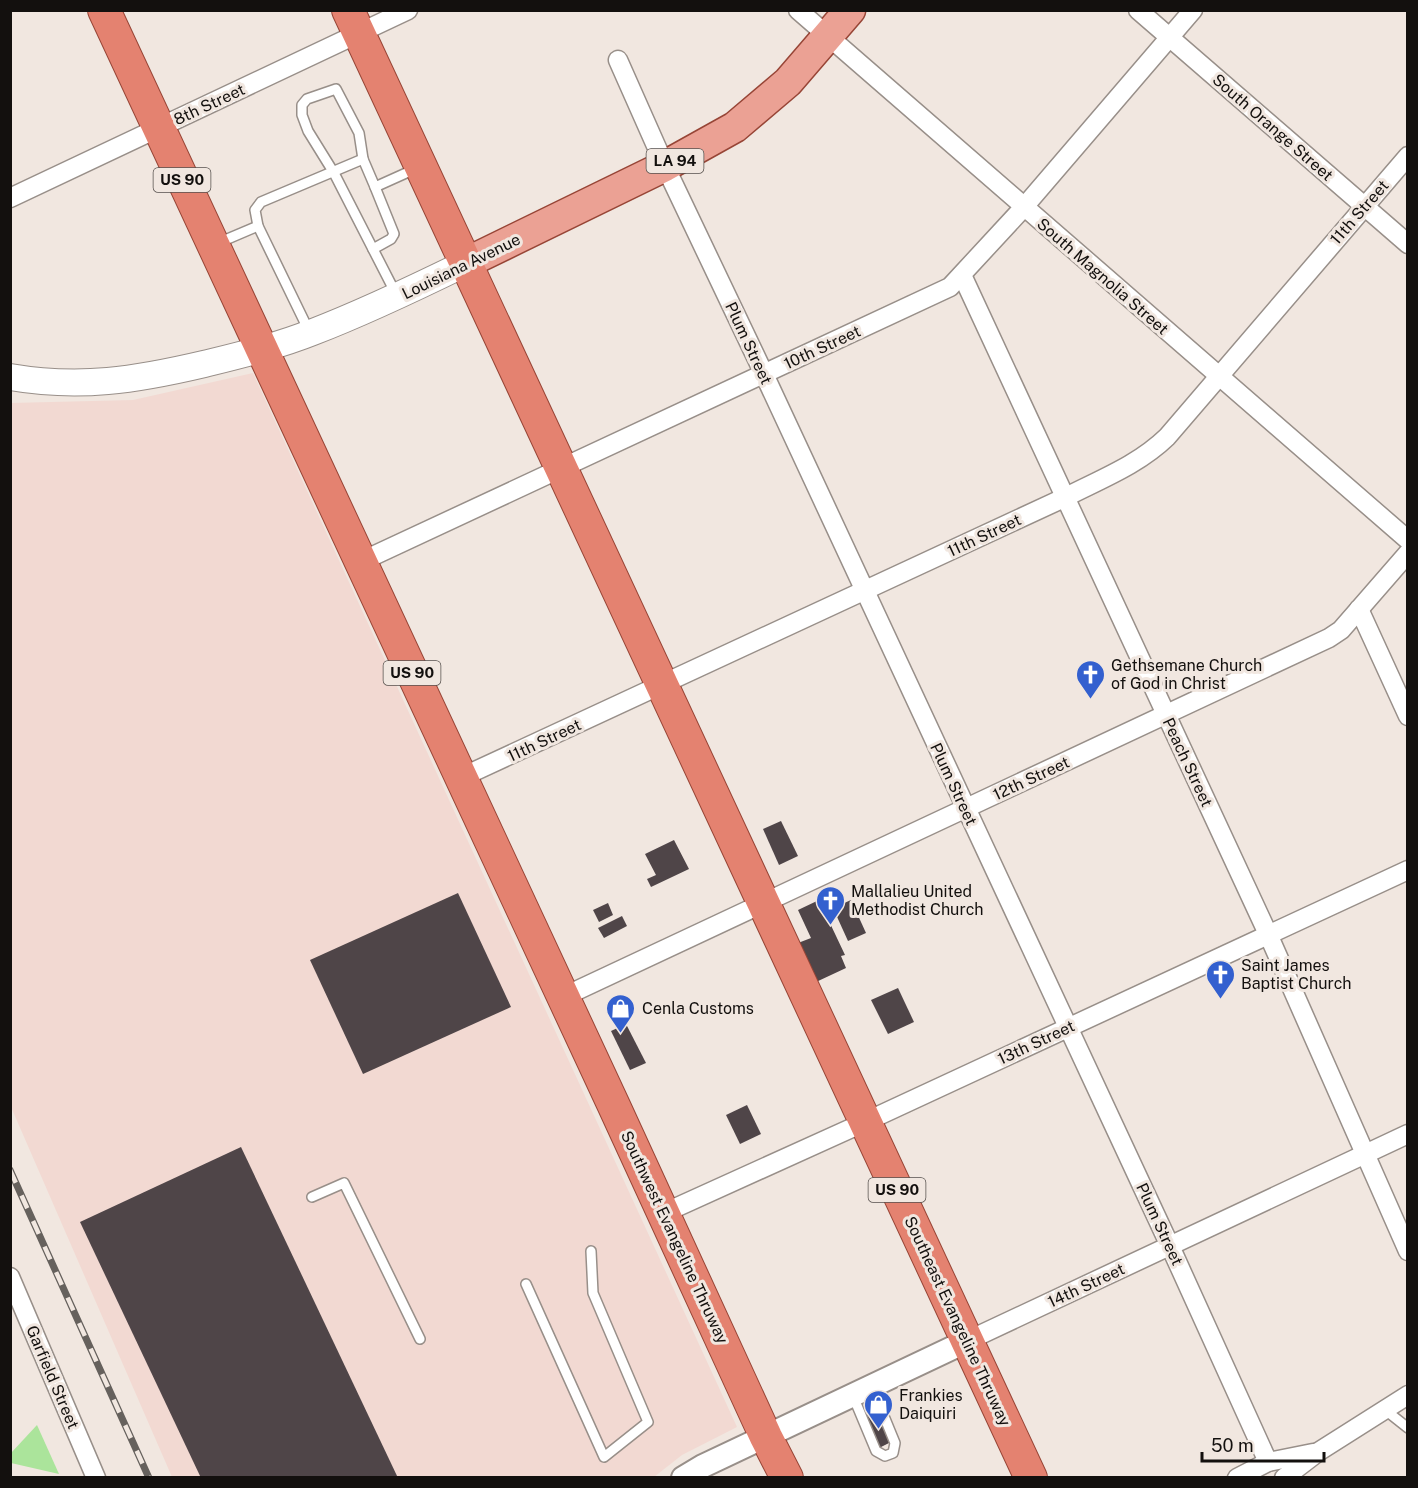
<svg xmlns="http://www.w3.org/2000/svg" width="1418" height="1488" viewBox="0 0 1418 1488" font-family="'Public Sans',sans-serif">
<rect width="100%" height="100%" fill="#f1e7e0"/>
<path fill="#f2d9d2" d="M 253,373 L 737,1427 L 682,1455 L 654,1477 L 172,1477 L 11,1107 L 10,403 L 133,400 Z"/>
<path fill="#abe49b" d="M 37,1425 L 59,1474 L 11,1463 L 11,1453 Z"/>
<g fill="#4f4548">
<path d="M 781,821 L 798,856 L 779,865 L 763,829 Z"/>
<path d="M 674,840 L 689,869 L 651,887 L 647,879 L 656,875 L 645,854 Z"/>
<path d="M 458,893 L 511,1007 L 363,1074 L 310,960 Z"/>
<path d="M 819,900 L 845,955 L 841,956 L 846,968 L 816,982 L 798,943 L 811,938 L 798,910 Z"/>
<path d="M 851,900 L 866,933 L 848,941 L 833,908 Z"/>
<path d="M 608,903 L 613,915 L 599,922 L 593,910 Z"/>
<path d="M 622,916 L 627,926 L 604,938 L 598,928 Z"/>
<path d="M 898,988 L 914,1022 L 888,1034 L 871,1000 Z"/>
<path d="M 626,1024 L 646,1063 L 630,1070 L 611,1031 Z"/>
<path d="M 747,1105 L 761,1134 L 740,1144 L 726,1115 Z"/>
<path d="M 241,1147 L 398,1478 L 201,1478 L 80,1222 Z"/>
<path d="M 877,1410 L 891,1442 L 879,1448 L 865,1415 Z"/>
</g>
<g fill="none" stroke-linecap="round" stroke-linejoin="round">
<defs>
<g id="service">
<path d="M 363,159 L 359,133 L 336,89 L 307,99 L 302,105 L 302,115 L 308,131 L 334,173 L 396,294"/>
<path d="M 218,243 L 258,226"/>
<path d="M 373,249 L 391,239 L 394,234 L 375,187"/>
<path d="M 309,331 L 258,226 L 255,210 L 261,202 L 363,159 L 375,187 L 415,169"/>
<path d="M 312,1197 L 344,1183 L 420,1339"/>
<path d="M 526,1284 L 604,1457 L 648,1422 L 593,1293 L 591,1251"/>
<path d="M 853,1396 L 876,1451 L 885,1456 L 893,1453 L 895,1443 L 872,1387"/>
<path d="M 1384,1409 L 1408,1428"/>
</g>
<g id="minor">
<path d="M 798,10 L 1408,540"/>
<path d="M 1138,10 L 1408,244"/>
<path d="M 618,60 L 665,166 L 764,374 L 1170,1246 L 1268,1462"/>
<path d="M 10,198 L 408,10"/>
<path d="M 962,275 L 1268,934 L 1408,1251"/>
<path d="M 360,562 L 950,287 L 1024,207 L 1193,10"/>
<path d="M 1359,609 L 1408,716"/>
<path d="M 460,778 L 1066,497 C 1101,479 1138,465 1167,437 L 1408,156"/>
<path d="M 563,997 L 1329,638 L 1341,630 L 1408,553"/>
<path d="M 664,1213 L 865,1122 L 1408,870"/>
<path d="M 10,1277 L 96,1478"/>
<path d="M 967,1341 L 1408,1134"/>
<path d="M 1237,1478 L 1268,1462 L 1313,1453"/>
<path d="M 1284,1478 L 1318,1452 L 1408,1395"/>
</g>
<path id="tertiary" d="M 683,1478 L 703,1466 L 967,1341"/>
<path id="secondary" d="M 10,377 C 80,389 136,380 204,364 C 240,355 278,346 313,332 C 365,312 415,288 466,263"/>
<path id="primary" d="M 466,263 L 665,166 L 735,127 L 788,82 L 850,10"/>
<g id="trunk">
<path d="M 104,10 L 614,1106 L 766,1437 L 787,1478"/>
<path d="M 348,10 L 1031,1478"/>
</g>
</defs>
<use href="#service" stroke="#988f89" stroke-width="12"/>
<use href="#minor" stroke="#988f89" stroke-width="21"/>
<use href="#tertiary" stroke="#988f89" stroke-width="26"/>
<use href="#secondary" stroke="#988f89" stroke-width="28"/>
<use href="#primary" stroke="#974536" stroke-width="33"/>
<use href="#trunk" stroke="#974536" stroke-width="34"/>
<use href="#service" stroke="#fff" stroke-width="9"/>
<use href="#minor" stroke="#fff" stroke-width="18"/>
<use href="#tertiary" stroke="#fff" stroke-width="22"/>
<use href="#secondary" stroke="#fff" stroke-width="26"/>
<use href="#primary" stroke="#eba194" stroke-width="30"/>
<use href="#trunk" stroke="#e48270" stroke-width="32"/>
<defs>
<path id="rail" d="M 10,1170 L 149,1478"/>
</defs>
<use href="#rail" stroke="#66615d" stroke-width="7"/>
<use href="#rail" stroke="#f1e7e0" stroke-width="4.5" stroke-dasharray="14" stroke-linecap="butt"/>
</g>
<defs>
<symbol id="church-pin" viewBox="-11 -11 22 30"><path d="M0 17L-7.5 6A9.5 9.5 0 1 1 7.5 6Z" fill="#3360cf" stroke="#f1e7e0"/><path d="M-1.2-6h2.4v3.5h3.3v2.4h-3.3V6h-2.4V-.1h-3.3v-2.4h3.3Z" fill="#fff"/></symbol>
<symbol id="shop-pin" viewBox="-11 -11 22 30"><path d="M0 17L-7.5 6A9.5 9.5 0 1 1 7.5 6Z" fill="#3360cf" stroke="#f1e7e0"/><path d="M-5-2.5h2.3a2.7 3.5 0 0 1 5.4 0H5L5.5 6h-11ZM-1.5-2.5h3a1.5 2.3 0 0 0-3 0Z" fill="#fff"/></symbol>
</defs>
<g fill-rule="evenodd">
<use href="#church-pin" x="1074" y="658" width="33" height="45"/>
<use href="#church-pin" x="814" y="884" width="33" height="45"/>
<use href="#church-pin" x="1204" y="958" width="33" height="45"/>
<use href="#shop-pin" x="604" y="992" width="33" height="45"/>
<use href="#shop-pin" x="862" y="1388" width="33" height="45"/>
</g>
<g text-anchor="middle" stroke-width="6" stroke-linejoin="round" paint-order="stroke">
<g fill="#f1e7e0" stroke="#56504d" stroke-width="1.5">
<rect x="646.5" y="149" width="57" height="24" rx="4.5"/>
<rect x="153.5" y="168" width="57" height="24" rx="4.5"/>
<rect x="383.5" y="661" width="57" height="24" rx="4.5"/>
<rect x="868.5" y="1178" width="57" height="24" rx="4.5"/>
</g>
<g font-size="15" font-weight="bold" fill="#13100e">
<text x="675" y="166">LA 94</text>
<text x="182" y="185">US 90</text>
<text x="412" y="678">US 90</text>
<text x="897" y="1195">US 90</text>
</g>
<g font-size="16" fill="#13100e" stroke="#f1e7e0">
<text transform="translate(209 104) rotate(-25)" y="6">8th Street</text>
<text transform="translate(1273 127) rotate(41)" y="6">South Orange Street</text>
<text transform="translate(1359 212) rotate(-49)" y="6">11th Street</text>
<text transform="translate(461 266) rotate(-26)" y="6">Louisiana Avenue</text>
<text transform="translate(1103 276) rotate(41)" y="6">South Magnolia Street</text>
<text transform="translate(749 343) rotate(65)" y="6">Plum Street</text>
<text transform="translate(822 347) rotate(-25)" y="6">10th Street</text>
<text transform="translate(984 535) rotate(-25)" y="6">11th Street</text>
<text transform="translate(544 740) rotate(-25)" y="6">11th Street</text>
<text transform="translate(1188 762) rotate(65)" y="6">Peach Street</text>
<text transform="translate(1031 778) rotate(-25)" y="6">12th Street</text>
<text transform="translate(954 784) rotate(65)" y="6">Plum Street</text>
<text transform="translate(1036 1042) rotate(-25)" y="6">13th Street</text>
<text transform="translate(1160 1224) rotate(65)" y="6">Plum Street</text>
<text transform="translate(675 1237) rotate(65)" y="6">Southwest Evangeline Thruway</text>
<text transform="translate(1086 1285) rotate(-25)" y="6">14th Street</text>
<text transform="translate(958 1321) rotate(65)" y="6">Southeast Evangeline Thruway</text>
<text transform="translate(53 1377) rotate(67)" y="6">Garfield Street</text>
</g>
<g font-size="16" fill="#13100e" stroke="#f1e7e0" text-anchor="start">
<text x="1111" y="671">Gethsemane Church<tspan x="1111" dy="18">of God in Christ</tspan></text>
<text x="851" y="897">Mallalieu United<tspan x="851" dy="18">Methodist Church</tspan></text>
<text x="1241" y="971">Saint James<tspan x="1241" dy="18">Baptist Church</tspan></text>
<text x="642" y="1014">Cenla Customs</text>
<text x="899" y="1401">Frankies<tspan x="899" dy="18">Daiquiri</tspan></text>
</g>
</g>
<rect width="1418" height="1488" fill="none" stroke="#13100e" stroke-width="24"/>
<path d="M1202 1452v9h122v-9" fill="none" stroke="#13100e" stroke-width="3"/>
<text x="1211" y="1452" font-size="18" fill="#13100e" stroke="#f1e7e0" stroke-width="4.5" paint-order="stroke">50 m</text>
</svg>
